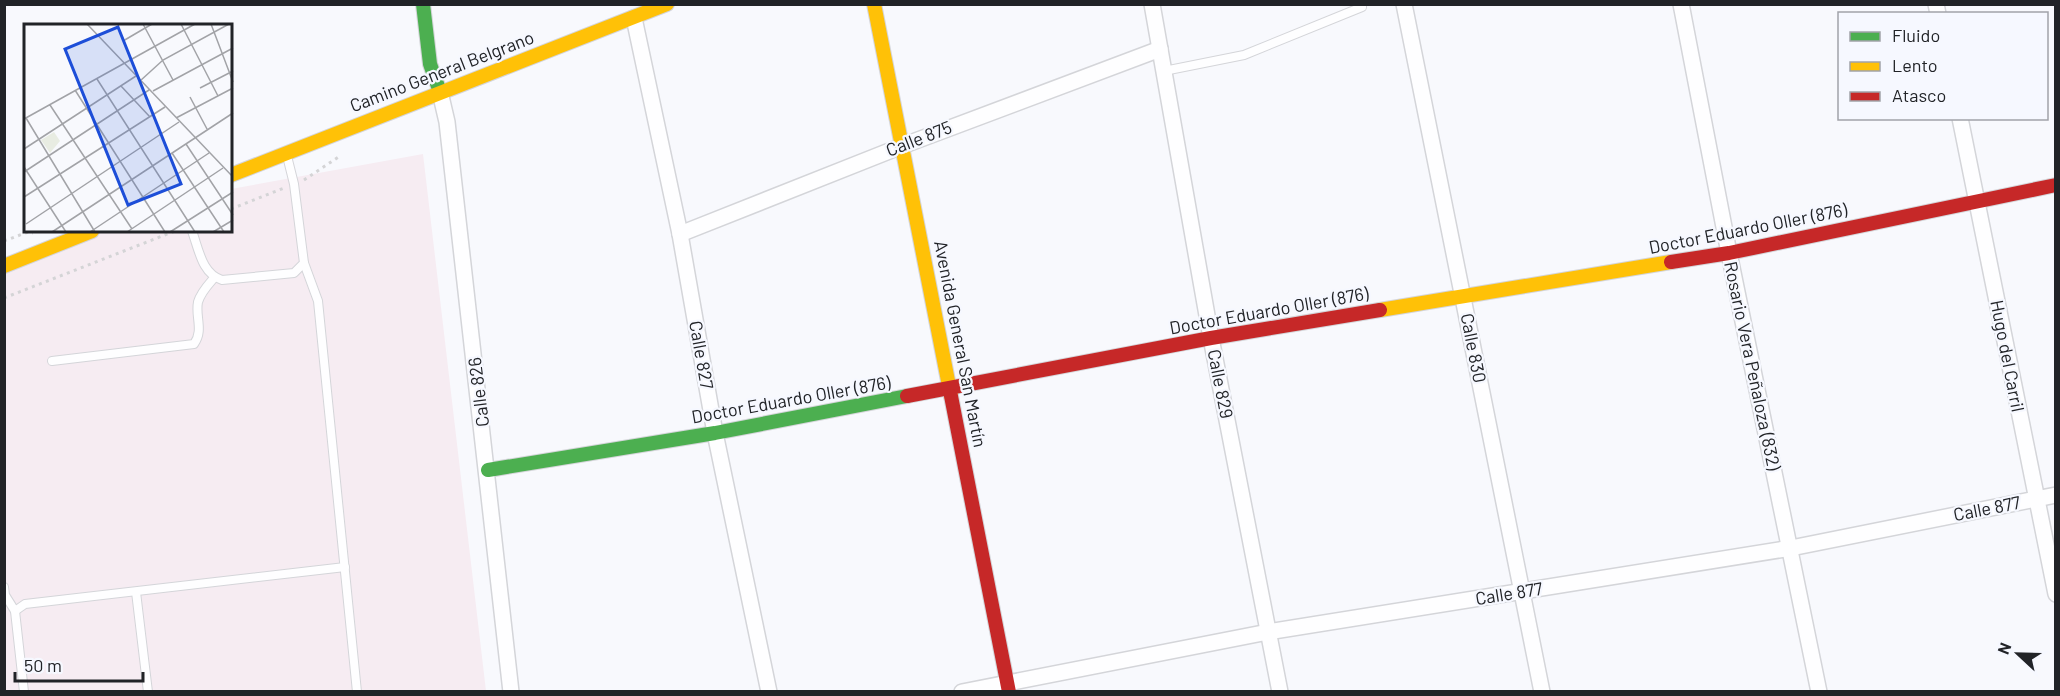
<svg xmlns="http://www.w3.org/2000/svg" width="2060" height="696" viewBox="0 0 2060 696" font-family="Barlow,sans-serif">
<rect width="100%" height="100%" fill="#f8f9fd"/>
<path fill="#f6ecf2" d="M 423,154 L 486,691 L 5,692 L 5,266 L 92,231 L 231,231 L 231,189 Z"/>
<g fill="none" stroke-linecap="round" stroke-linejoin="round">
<defs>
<g id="lane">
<path d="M 1164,71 L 1244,55 L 1362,7"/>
<path d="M 192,231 C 199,250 202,274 222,280 L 294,273 L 304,263 L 294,184 L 287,156"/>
<path d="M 304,263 L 318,301 L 357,692"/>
<path d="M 52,361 L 194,344 C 204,330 195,317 198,302 C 201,292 208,285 214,278"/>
<path d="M 4,587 L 5,595 L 15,611 L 24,692"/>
<path d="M 136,592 L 148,692"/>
<path d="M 15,611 L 25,604 L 345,567"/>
</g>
<g id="street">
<path d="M 1152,4 L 1211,338 L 1280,692"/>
<path d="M 1404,4 L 1542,692"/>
<path d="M 1681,4 L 1729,253 L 1819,692"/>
<path d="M 1936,4 L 1938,14"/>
<path d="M 634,18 L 680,234 L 715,433 L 769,692"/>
<path d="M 440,92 L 447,122 L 511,692"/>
<path d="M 1960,118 L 2056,594"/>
<path d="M 680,234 L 902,146 L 1160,49"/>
<path d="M 962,692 L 1268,632 L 1791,548 L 2056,495"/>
</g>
<g id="fast">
<path d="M 423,4 L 430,64 L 440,92"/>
<path d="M 488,470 L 715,433 L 907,396"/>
</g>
<g id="slow">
<path d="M 874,4 L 951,396"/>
<path d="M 231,175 L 667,4"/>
<path d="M 4,266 L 92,231"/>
<path d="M 1380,310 L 1671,262"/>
</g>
<g id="jam">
<path d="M 1671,262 L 1729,253 L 2056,185"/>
<path d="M 907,396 L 1211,338 L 1380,310"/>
<path d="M 951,396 L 1009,692"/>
</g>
</defs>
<use href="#lane" stroke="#d4d5d9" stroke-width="10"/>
<use href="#street" stroke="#d4d5d9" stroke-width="18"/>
<use href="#fast" stroke="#d4d5d9" stroke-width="16"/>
<use href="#slow" stroke="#d4d5d9" stroke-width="16"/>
<use href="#jam" stroke="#d4d5d9" stroke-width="16"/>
<g stroke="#d4d4d6" stroke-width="3" stroke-dasharray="3 4.5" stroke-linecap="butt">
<path d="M 304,180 L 340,156"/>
<path d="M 231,209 L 284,188"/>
<path d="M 4,241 L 28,232 L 33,233"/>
<path d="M 4,298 L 175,231"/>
</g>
<use href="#lane" stroke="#fefeff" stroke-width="8"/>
<use href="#street" stroke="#fefeff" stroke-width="15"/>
<use href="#fast" stroke="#4caf50" stroke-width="14"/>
<use href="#slow" stroke="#ffc107" stroke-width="14"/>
<use href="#jam" stroke="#c62828" stroke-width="14"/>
</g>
<g text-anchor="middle" stroke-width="4.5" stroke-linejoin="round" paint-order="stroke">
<g font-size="18" fill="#212327" stroke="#f6f8ff">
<text transform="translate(442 72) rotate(-21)" y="6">Camino General Belgrano</text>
<text transform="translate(919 139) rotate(-21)" y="6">Calle 875</text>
<text transform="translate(1748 229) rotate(-11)" y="6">Doctor Eduardo Oller (876)</text>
<text transform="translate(1269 311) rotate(-10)" y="6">Doctor Eduardo Oller (876)</text>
<text transform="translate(960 344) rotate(79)" y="6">Avenida General San Martín</text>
<text transform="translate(1473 348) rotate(79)" y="6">Calle 830</text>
<text transform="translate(701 355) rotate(80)" y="6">Calle 827</text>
<text transform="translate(2007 356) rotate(79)" y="6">Hugo del Carril</text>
<text transform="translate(1752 366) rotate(78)" y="6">Rosario Vera Peñaloza (832)</text>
<text transform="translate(1220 384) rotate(79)" y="6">Calle 829</text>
<text transform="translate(479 392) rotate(-97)" y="6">Calle 826</text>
<text transform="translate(791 400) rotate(-10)" y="6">Doctor Eduardo Oller (876)</text>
<text transform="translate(1987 509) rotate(-11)" y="6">Calle 877</text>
<text transform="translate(1509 594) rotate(-9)" y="6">Calle 877</text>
</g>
</g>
<g transform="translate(24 24)">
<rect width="208" height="208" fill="#f8f9fd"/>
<path d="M 30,108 L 36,117 L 26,129 L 17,116 Z" fill="#e8ece2"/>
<path fill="none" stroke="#a2a3a7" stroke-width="1.5" d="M 63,0 L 209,153M 119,0 L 149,56M 157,0 L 194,72M 187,0 L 209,58M 99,17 L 128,0M 73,55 L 171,208M 116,57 L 139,36 L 205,0M 97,62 L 126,93M 176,64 L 209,47M 51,66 L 141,208M 129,67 L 209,24M 166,73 L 183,105M 26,81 L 108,205M 2,94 L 71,208M 152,94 L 209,64M 0,95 L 171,0M 162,120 L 209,191M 0,125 L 112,52M 148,129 L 200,208M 0,143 L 42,208M 0,148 L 125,66M 0,173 L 141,83M 2,200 L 155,98M 28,208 L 209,89M 66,208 L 185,129M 103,208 L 199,144M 146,208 L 209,168M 189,208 L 209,196"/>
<path fill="#1d4ed8" fill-opacity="0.15" stroke="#1d4ed8" stroke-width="3" d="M 94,3 L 157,160 L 104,181 L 41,25 Z"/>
<rect width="208" height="208" fill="none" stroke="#212327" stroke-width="3"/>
</g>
<rect width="2060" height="696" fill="none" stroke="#212327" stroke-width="12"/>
<rect x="1838" y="12" width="210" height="108" fill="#f6f8ff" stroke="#a1a3a9" stroke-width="1.5"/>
<rect x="1850" y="32" width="30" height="9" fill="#4caf50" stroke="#a1a3a9" stroke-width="1.5"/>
<text x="1892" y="42" font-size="18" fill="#212327">Fluido</text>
<rect x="1850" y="62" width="30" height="9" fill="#ffc107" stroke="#a1a3a9" stroke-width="1.5"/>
<text x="1892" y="72" font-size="18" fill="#212327">Lento</text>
<rect x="1850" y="92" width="30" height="9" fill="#c62828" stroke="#a1a3a9" stroke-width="1.5"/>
<text x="1892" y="102" font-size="18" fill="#212327">Atasco</text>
<g transform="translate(2018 654) rotate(292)" stroke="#f6f8ff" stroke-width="4.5" paint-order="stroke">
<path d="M0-4.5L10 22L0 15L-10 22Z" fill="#212327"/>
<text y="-9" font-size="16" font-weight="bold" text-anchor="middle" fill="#212327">N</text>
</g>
<path d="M15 672v9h128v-9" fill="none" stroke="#212327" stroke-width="3"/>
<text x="24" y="672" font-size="18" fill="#212327" stroke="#f6f8ff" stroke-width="4.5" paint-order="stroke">50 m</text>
</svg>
